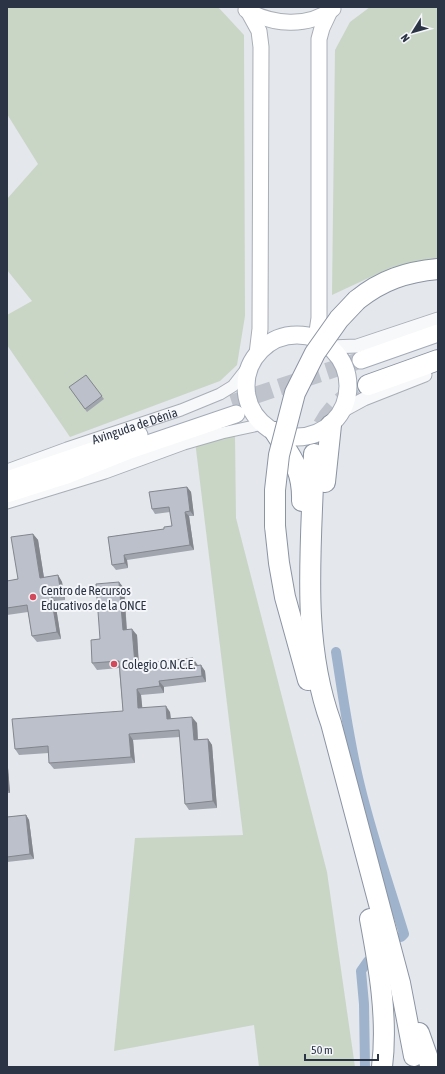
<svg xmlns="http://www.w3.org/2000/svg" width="445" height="1074" viewBox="0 0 445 1074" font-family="'Asap Condensed',sans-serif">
<rect width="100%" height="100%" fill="#e4e7ec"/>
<g fill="#c9d6c5">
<path d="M 7,7 L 218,7 L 244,35 L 245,316 L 237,365 L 220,381 L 70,437 L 7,345 L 7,315 L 32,301 L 7,270 L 7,199 L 38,164 L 7,114 Z"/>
<path d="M 370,7 L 438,7 L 438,263 L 392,267 L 332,295 L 335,50 L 350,22 Z"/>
<path d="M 235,436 L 236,518 L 327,872 L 355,1067 L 259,1067 L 254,1025 L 114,1051 L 135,838 L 243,835 L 195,441 Z"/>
</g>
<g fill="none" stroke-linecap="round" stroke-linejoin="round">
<g stroke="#9fb4cc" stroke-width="10">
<path d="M 336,652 C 343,696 349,742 360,786 C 372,836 389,885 404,934 L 401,937"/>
<path d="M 365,1067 L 364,1004 L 361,971 L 368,961"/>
</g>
<path stroke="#bfc3cb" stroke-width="17" stroke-dasharray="17 8" stroke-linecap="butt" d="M 232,403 L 361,360"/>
<path stroke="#bfc3cb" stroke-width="20" stroke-dasharray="20 10" stroke-linecap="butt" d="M 314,454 C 316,445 318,435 322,427 C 331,408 350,393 368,385"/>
<defs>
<g id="minor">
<path id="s1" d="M 7,470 L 67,448 L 181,410 L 220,394 L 233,386 L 251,363"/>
<path d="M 7,503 L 105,473 L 184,444 L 222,433 L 263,424"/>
</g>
<g id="tertiary">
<path d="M 330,347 L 357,346 L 438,319"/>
<path d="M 342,411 L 364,399 L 425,375"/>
</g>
<g id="secondary">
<path d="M 246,10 C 273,25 307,28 333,9"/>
<path d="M 248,11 L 259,31 L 261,47 L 260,329 L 257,354"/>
<path d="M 316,338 L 319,318 L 319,39 L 322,28 L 330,11"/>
</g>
<g id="primary">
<circle cx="297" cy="386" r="51"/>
<path d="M 361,360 L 438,333"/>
<path d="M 7,480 L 139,435"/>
<path d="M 7,494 L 64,476 L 127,451 L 236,414"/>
</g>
<g id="motorway">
<path d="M 357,300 C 382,280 406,272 438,269"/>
<path d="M 368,385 L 438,360"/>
<path d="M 275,432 C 291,457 303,469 302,501"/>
<path d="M 314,454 C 312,543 300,638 331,723 L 400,983 L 414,1056"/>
<path d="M 325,482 L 331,425"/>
<path d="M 275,526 L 279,563 L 285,597 L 308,680"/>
<path d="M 370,919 C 379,967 388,1018 382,1067"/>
<path d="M 419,1033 L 431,1067"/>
</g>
</defs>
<use href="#minor" stroke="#a9aeb7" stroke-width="13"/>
<use href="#tertiary" stroke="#a9aeb7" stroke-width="15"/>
<use href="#secondary" stroke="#a9aeb7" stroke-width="17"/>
<use href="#primary" stroke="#a3abb8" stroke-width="19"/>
<use href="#motorway" stroke="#8b94a3" stroke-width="22"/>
<use href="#minor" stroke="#f7f8fa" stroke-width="11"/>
<use href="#tertiary" stroke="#f7f8fa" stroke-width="13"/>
<use href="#secondary" stroke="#fff" stroke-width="15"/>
<use href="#primary" stroke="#fff" stroke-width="17"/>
<use href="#motorway" stroke="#fff" stroke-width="20"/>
<defs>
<path id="motorway-bridge" d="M 275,526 L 275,490 L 279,455 L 295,393 L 315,353 L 339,319 L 357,300"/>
</defs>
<use href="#motorway-bridge" stroke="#8b94a3" stroke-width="22" stroke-linecap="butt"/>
<use href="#motorway-bridge" stroke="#fff" stroke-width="20"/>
</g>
<g fill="#a1a5ae">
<path d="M 86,375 L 104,399 L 87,412 L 69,387 Z"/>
<path d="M 187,487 L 191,492 L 194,516 L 189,516 L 194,550 L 127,560 L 128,568 L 116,570 L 112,565 L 108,537 L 164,529 L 172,526 L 170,512 L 155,514 L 152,509 Z"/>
<path d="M 33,534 L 38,540 L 44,578 L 58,575 L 62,582 L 65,600 L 55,601 L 61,639 L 37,642 L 32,636 L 28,612 L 7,615 L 7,581 L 18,579 Z"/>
<path d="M 124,588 L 127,630 L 137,635 L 139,663 L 197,664 L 198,665 L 205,671 L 206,682 L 164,687 L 164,693 L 141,695 L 142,708 L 170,712 L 171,718 L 197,723 L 198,739 L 208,739 L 212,745 L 217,808 L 189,810 L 185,804 L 180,737 L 133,740 L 135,763 L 54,769 L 49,763 L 49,753 L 19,755 L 15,749 L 123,711 L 119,668 L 97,670 L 92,663 L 100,639 Z"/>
<path d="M 7,767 L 8,768 L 10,793 L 7,793 Z"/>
<path d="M 26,815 L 29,820 L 34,859 L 7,862 L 7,817 Z"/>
</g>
<g fill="#83868d">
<path d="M 187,487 L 191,492 L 194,516 L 190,511 Z"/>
<path d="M 185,512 L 189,516 L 194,550 L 190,545 Z"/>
<path d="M 33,534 L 38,540 L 45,584 L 40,578 Z"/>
<path d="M 124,555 L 127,560 L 128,568 L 125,563 Z"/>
<path d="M 58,575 L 62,582 L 65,600 L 61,593 Z"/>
<path d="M 119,582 L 124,588 L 127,636 L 123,630 Z"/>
<path d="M 51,595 L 55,601 L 61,639 L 57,632 Z"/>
<path d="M 132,629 L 137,635 L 139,670 L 135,664 Z"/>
<path d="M 193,658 L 197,664 L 198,672 L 194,666 Z"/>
<path d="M 201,665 L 205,671 L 206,682 L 202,676 Z"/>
<path d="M 159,681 L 164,687 L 164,693 L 160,686 Z"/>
<path d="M 137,689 L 141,695 L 143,714 L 138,708 Z"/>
<path d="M 166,706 L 170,712 L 171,725 L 167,719 Z"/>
<path d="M 192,717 L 197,723 L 198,746 L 194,740 Z"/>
<path d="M 129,734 L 133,740 L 135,763 L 131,757 Z"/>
<path d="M 208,739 L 212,745 L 217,808 L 213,801 Z"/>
<path d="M 7,767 L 8,768 L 10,793 L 7,789 Z"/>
<path d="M 26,815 L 29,820 L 34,859 L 30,854 Z"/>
</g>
<g fill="#bbc0ca" stroke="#83868d">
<path d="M 86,375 L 102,396 L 85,409 L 69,387 Z"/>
<path d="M 187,487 L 190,511 L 185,512 L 190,545 L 124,555 L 125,563 L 112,565 L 108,537 L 164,529 L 164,527 L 172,526 L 169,507 L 152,509 L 149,492 Z"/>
<path d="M 33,534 L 40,578 L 58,575 L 61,593 L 51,595 L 57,632 L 32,636 L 27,605 L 7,608 L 7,581 L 18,579 L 11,537 Z"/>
<path d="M 119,582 L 123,630 L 132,629 L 135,664 L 193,658 L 194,666 L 201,665 L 202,676 L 159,681 L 160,686 L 137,689 L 138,708 L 166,706 L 167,719 L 192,717 L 194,740 L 208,739 L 213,801 L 185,804 L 179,730 L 129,734 L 131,757 L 49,763 L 48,746 L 15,749 L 12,719 L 123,711 L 119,661 L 92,663 L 91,640 L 100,639 L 96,584 Z"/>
<path d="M 26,815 L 30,854 L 7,857 L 7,817 Z"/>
</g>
<g fill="#d1495b" stroke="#f4f6f9" stroke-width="1.5">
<circle cx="33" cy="597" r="4"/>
<circle cx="114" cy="664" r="4"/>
</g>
<g text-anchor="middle" stroke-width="4" stroke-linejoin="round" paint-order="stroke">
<g font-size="13" fill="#2b3445" stroke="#f4f6f9">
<text dy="5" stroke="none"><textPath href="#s1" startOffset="135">Avinguda de Dénia</textPath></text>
</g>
<g font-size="13" fill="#2b3445" stroke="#f4f6f9" text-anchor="start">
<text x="41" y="595">Centro de Recursos<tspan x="41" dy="15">Educativos de la ONCE</tspan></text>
<text x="122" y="669">Colegio O.N.C.E.</text>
</g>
</g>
<rect width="445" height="1074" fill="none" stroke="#2b3445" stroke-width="16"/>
<g transform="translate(413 32) rotate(233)" stroke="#f4f6f9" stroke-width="3" paint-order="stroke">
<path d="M0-3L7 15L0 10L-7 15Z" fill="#2b3445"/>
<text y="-6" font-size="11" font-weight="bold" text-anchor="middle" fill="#2b3445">N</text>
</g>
<path d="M305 1054v6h73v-6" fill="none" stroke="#2b3445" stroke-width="2"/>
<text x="311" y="1054" font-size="12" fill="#2b3445" stroke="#f4f6f9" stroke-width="3" paint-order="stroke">50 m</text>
</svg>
